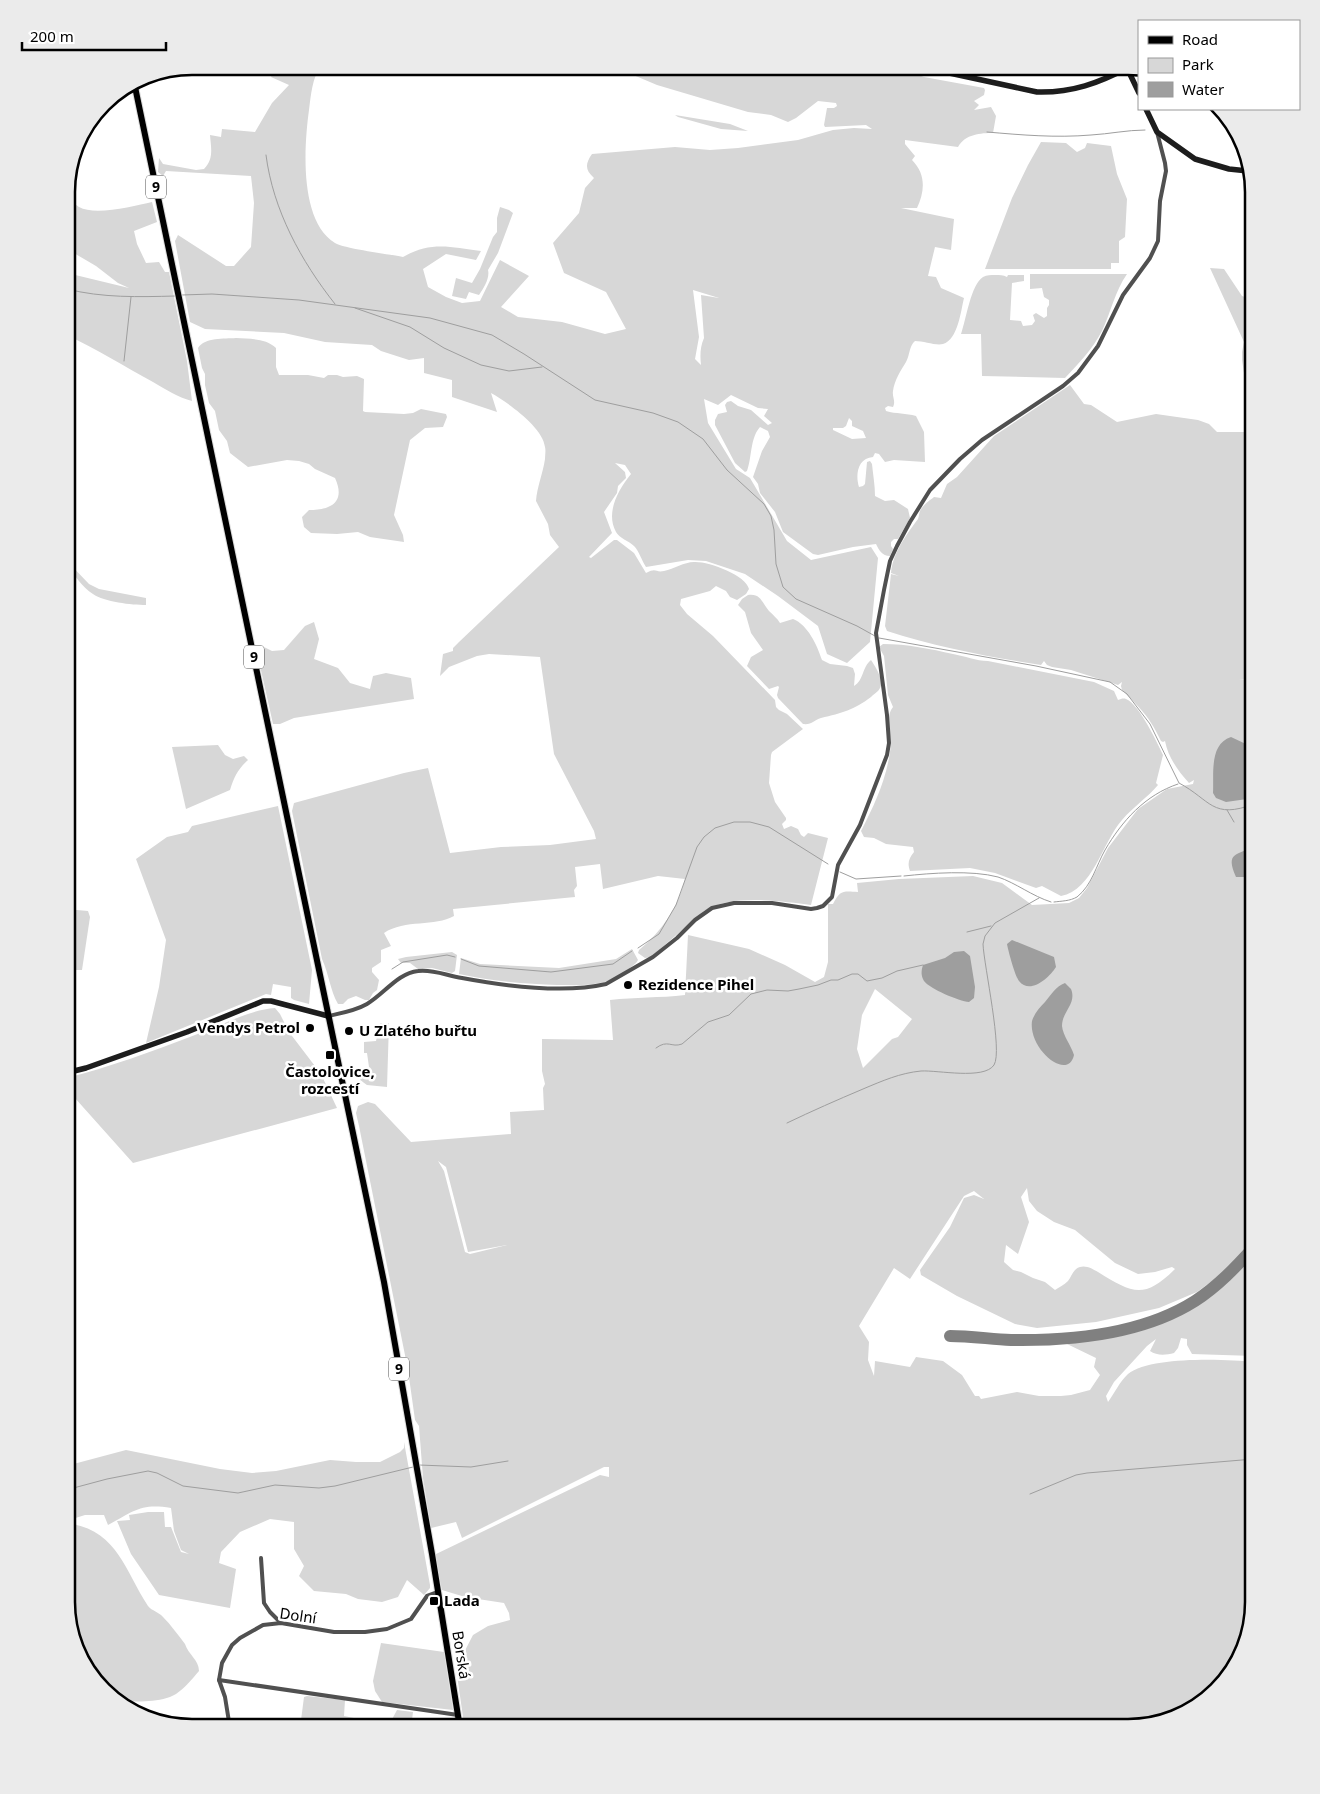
<svg xmlns="http://www.w3.org/2000/svg" width="1320" height="1794" viewBox="0 0 1320 1794" font-family="'Noto Sans',sans-serif">
<rect width="100%" height="100%" fill="#fff"/>
<g fill="#d7d7d7" fill-rule="evenodd">
<path d="M 276,66 L 321,66 C 312,78 311,95 309,110 C 304,146 299,221 335,243 C 345,249 389,254 403,257 C 431,241 450,247 481,251 L 476,260 L 446,254 L 423,269 L 428,287 L 446,297 L 462,303 L 480,301 L 500,260 L 529,276 L 501,307 L 518,317 L 562,322 L 605,334 L 626,329 L 606,292 L 564,273 L 553,243 L 579,213 L 585,188 L 594,178 C 585,170 585,164 592,154 L 675,147 L 710,150 L 738,148 L 798,140 L 833,130 L 854,128 L 872,129 L 866,125 L 825,127 L 824,125 L 827,108 L 834,108 L 837,106 L 836,103 L 818,101 L 796,118 L 788,122 L 771,115 L 748,112 L 657,85 L 612,66 L 894,66 L 924,77 L 984,88 L 985,90 L 984,95 L 974,101 L 979,105 L 974,110 L 991,107 L 996,116 L 993,133 C 981,133 965,134 958,147 L 905,140 L 905,144 L 915,156 L 912,160 C 926,174 925,191 917,208 L 901,208 L 954,219 L 951,250 L 935,247 L 928,276 L 936,277 L 941,288 L 964,298 C 961,310 958,340 943,344 C 936,346 924,341 915,341 C 909,346 910,355 906,362 C 901,370 894,381 893,391 C 892,397 896,401 893,407 L 888,406 L 885,408 L 886,411 C 896,414 906,413 916,416 L 924,432 L 925,462 L 894,460 L 885,462 L 879,454 L 875,453 L 873,457 C 858,458 855,474 859,487 L 863,486 L 865,484 L 867,462 L 870,461 L 872,464 C 873,475 875,485 875,496 L 885,501 L 894,500 L 908,509 L 910,518 L 898,539 L 894,539 L 891,542 L 891,546 L 893,549 L 890,556 C 882,556 879,550 876,544 L 853,547 L 818,555 L 813,554 L 783,532 L 775,512 L 760,493 L 758,484 L 753,477 L 762,451 L 770,437 L 768,431 L 760,427 C 750,438 752,458 747,471 L 745,472 L 735,463 L 715,425 L 715,420 L 718,414 L 727,412 L 725,405 L 727,402 L 731,401 L 738,406 L 751,410 L 768,425 L 772,423 L 764,416 L 768,409 L 758,408 L 731,395 L 718,405 L 704,399 L 708,423 L 736,469 L 750,478 L 787,541 L 811,560 L 871,547 L 878,558 L 870,642 L 847,663 L 827,654 L 818,626 L 778,596 L 745,574 L 706,561 L 688,560 L 646,567 C 642,561 639,551 634,546 C 629,541 619,538 616,532 C 605,512 619,489 631,474 L 625,465 L 615,463 L 625,472 L 626,478 L 618,486 L 617,493 L 604,512 L 612,533 L 589,557 L 591,558 L 614,540 L 617,540 L 634,553 L 646,573 C 657,567 655,573 664,571 C 674,569 684,562 694,562 C 708,561 746,575 749,589 L 746,594 L 737,600 L 730,597 L 726,591 L 716,586 L 710,591 L 681,599 L 680,605 L 687,614 L 713,636 L 775,700 L 776,707 L 779,710 L 787,714 L 803,729 L 772,752 L 771,755 L 769,783 L 775,802 L 786,818 L 786,820 L 782,824 L 784,829 L 791,826 L 798,829 L 801,835 L 804,837 L 808,833 L 828,838 L 811,905 C 780,901 732,894 704,911 L 651,957 L 645,958 L 638,953 L 639,950 C 662,931 678,908 685,879 L 658,876 L 603,889 L 600,864 L 575,867 L 577,886 L 574,890 L 575,897 L 453,909 L 454,916 C 435,927 405,919 384,933 L 391,946 L 381,950 L 381,962 L 372,968 L 372,972 L 379,980 L 377,990 L 373,993 L 369,1000 L 365,1000 L 356,996 L 348,999 L 343,1004 L 338,1004 C 330,990 329,974 322,959 L 292,811 L 294,803 L 404,773 L 428,768 L 450,853 L 501,847 L 550,845 L 596,839 L 594,831 L 554,754 L 540,657 L 489,654 L 477,656 L 449,667 L 440,676 L 443,654 L 453,651 L 453,648 L 459,642 L 559,547 L 550,535 L 548,524 L 536,501 C 537,487 543,473 545,459 C 545,455 546,451 545,447 C 543,427 507,402 491,393 L 497,412 L 452,397 L 452,380 L 424,373 L 424,358 L 409,360 L 381,351 L 372,345 L 325,342 L 284,333 L 205,329 L 190,322 L 175,241 L 178,235 L 226,266 L 234,266 L 251,247 L 254,203 L 251,176 L 166,171 L 163,176 L 158,172 L 159,158 L 163,164 L 196,170 L 204,169 C 214,159 211,148 210,135 L 221,137 L 222,129 L 255,132 L 272,103 L 289,85 L 271,77 ZM 693,290 L 719,298 L 701,295 L 704,338 C 700,347 700,356 701,365 L 695,359 L 699,337 ZM 849,418 L 852,421 L 852,426 L 863,431 L 866,438 L 852,439 L 833,430 L 833,428 L 843,428 L 846,426 Z"/>
<path d="M 675,115 L 730,124 L 748,131 L 721,129 L 678,117 Z"/>
<path d="M 1041,142 L 1066,143 L 1077,152 L 1085,148 L 1087,143 L 1111,146 L 1117,174 L 1127,199 L 1125,237 L 1119,241 L 1119,263 L 1111,263 L 1111,269 L 985,269 L 1012,198 L 1028,165 Z"/>
<path d="M 67,196 C 70,200 74,204 79,207 C 95,216 134,206 152,202 L 157,222 L 134,231 L 137,244 L 146,263 L 159,262 L 165,272 L 169,272 L 187,361 L 192,401 C 179,398 165,389 153,382 C 124,366 96,349 67,335 L 67,273 L 129,288 L 118,283 L 96,266 L 67,249 Z"/>
<path d="M 500,207 L 509,210 L 513,213 L 498,253 L 488,270 C 490,278 484,288 479,295 L 469,292 L 466,299 L 452,296 L 456,278 L 472,283 L 480,269 L 493,237 L 497,232 L 497,218 Z"/>
<path d="M 1210,268 L 1224,269 L 1242,296 L 1254,300 L 1254,680 L 1239,679 L 1254,681 L 1254,1250 L 1197,1292 L 1159,1308 L 1096,1322 L 1037,1328 L 1015,1324 L 957,1296 L 921,1275 L 920,1270 L 950,1227 L 964,1198 L 974,1195 L 984,1199 L 974,1191 L 964,1196 L 910,1279 L 894,1268 L 859,1326 L 869,1342 L 868,1360 L 874,1376 L 875,1361 L 910,1367 L 916,1357 L 943,1361 L 962,1375 L 975,1396 L 979,1396 L 981,1399 L 1017,1392 L 1039,1396 L 1061,1396 L 1071,1395 L 1090,1390 L 1100,1375 L 1094,1367 L 1096,1358 L 1067,1344 L 1065,1338 L 1066,1336 L 1079,1332 L 1127,1325 L 1173,1311 L 1208,1294 L 1254,1258 L 1254,1356 L 1192,1354 L 1187,1345 L 1187,1339 L 1181,1338 L 1178,1348 L 1174,1353 C 1166,1355 1157,1356 1150,1351 L 1156,1339 L 1147,1346 L 1114,1382 L 1106,1396 L 1108,1402 C 1114,1394 1120,1381 1128,1374 C 1150,1356 1226,1359 1254,1362 L 1254,1602 L 1237,1665 L 1191,1711 L 1128,1728 L 467,1728 L 464,1724 L 456,1668 L 473,1635 L 488,1626 L 510,1620 L 509,1613 L 504,1603 L 465,1597 L 442,1590 L 434,1555 L 600,1475 L 609,1477 L 609,1467 L 604,1467 L 462,1538 L 456,1522 L 431,1528 L 423,1478 L 419,1426 L 415,1420 L 408,1370 L 359,1126 L 356,1113 L 358,1106 L 368,1102 L 375,1104 L 411,1142 L 511,1134 L 510,1112 L 544,1110 L 543,1088 L 545,1084 L 542,1071 L 542,1039 L 613,1040 L 610,1000 C 635,997 660,998 685,995 L 688,935 L 749,949 L 785,965 L 815,982 L 824,977 L 828,962 L 828,904 L 833,904 C 840,890 843,891 858,892 L 857,883 L 899,879 L 973,876 L 1002,883 L 1032,905 L 1069,903 L 1079,898 L 1087,888 L 1108,848 L 1138,809 L 1167,789 L 1193,784 L 1194,780 L 1189,783 C 1178,771 1168,757 1165,741 L 1163,742 L 1161,741 C 1150,717 1140,708 1122,690 L 1121,686 L 1122,682 L 1118,685 L 1071,670 L 1052,667 L 1047,665 L 1044,661 L 1041,665 C 989,657 937,647 887,631 L 885,626 L 891,574 L 899,576 L 891,573 C 893,552 907,534 918,519 C 919,516 919,514 920,511 C 923,505 929,501 934,497 L 941,498 L 947,484 L 957,477 L 994,436 L 1070,385 L 1084,404 L 1091,405 L 1117,422 L 1156,414 L 1198,420 L 1209,424 L 1217,432 L 1253,432 L 1242,360 L 1242,352 L 1244,342 ZM 875,989 L 912,1019 L 898,1037 L 892,1039 L 863,1068 L 857,1049 L 862,1015 ZM 438,1161 L 446,1167 L 468,1252 L 507,1245 L 470,1254 L 465,1252 L 444,1171 ZM 1027,1188 L 1029,1201 L 1037,1211 L 1054,1222 L 1075,1230 L 1115,1263 L 1138,1274 L 1155,1272 L 1172,1267 L 1175,1269 C 1144,1300 1132,1293 1098,1272 C 1093,1269 1086,1265 1080,1267 C 1073,1269 1072,1276 1068,1281 C 1064,1285 1059,1287 1055,1290 L 1045,1282 L 1033,1278 L 1021,1272 L 1013,1270 L 1004,1262 L 1006,1245 L 1018,1254 L 1029,1222 L 1021,1197 Z"/>
<path d="M 1030,274 L 1127,274 C 1115,291 1111,312 1102,331 C 1092,350 1079,363 1065,378 L 982,376 L 981,334 L 961,334 C 966,320 971,284 983,277 C 987,275 991,275 995,275 C 1000,275 1003,275 1007,277 L 1008,275 L 1024,275 L 1024,281 L 1012,283 L 1010,320 L 1021,321 L 1023,326 L 1032,325 L 1035,321 L 1033,315 L 1036,313 L 1044,318 L 1047,316 L 1047,308 L 1049,305 L 1049,300 L 1044,297 L 1042,288 L 1030,289 Z"/>
<path d="M 236,338 C 250,339 266,338 276,348 L 276,367 L 279,375 L 308,375 L 324,378 L 328,375 L 337,375 L 343,377 L 357,376 L 364,379 L 363,411 L 365,412 L 404,414 L 413,413 L 421,409 L 446,414 L 447,417 L 443,427 L 425,428 L 410,440 L 394,515 L 403,535 L 404,542 L 370,537 L 358,532 L 337,534 L 311,533 L 304,527 L 302,517 L 309,510 C 331,510 346,502 335,478 L 315,469 L 309,464 L 299,461 L 287,460 L 248,467 L 230,453 L 227,441 L 219,430 L 215,411 L 209,403 L 205,385 L 205,374 L 202,368 L 198,348 C 205,337 224,339 236,338 Z"/>
<path d="M 66,560 L 89,584 L 99,589 L 146,598 L 146,605 C 132,605 104,602 93,594 C 82,587 75,575 66,565 Z"/>
<path d="M 748,595 C 761,593 762,603 769,611 C 773,615 777,618 780,623 L 793,619 C 808,625 817,645 822,660 L 830,664 L 847,666 L 853,668 L 855,674 L 854,686 C 864,680 862,667 871,660 C 875,666 882,677 881,685 C 880,691 875,693 871,697 C 854,710 842,713 821,718 C 814,720 812,725 803,724 L 778,698 L 777,695 L 779,687 L 778,686 L 769,689 L 747,666 L 751,657 L 763,650 L 751,633 L 745,612 L 738,605 L 742,599 Z"/>
<path d="M 314,622 L 319,639 L 314,659 L 338,668 L 350,683 L 370,689 L 373,676 L 386,673 L 411,678 L 414,699 L 294,718 L 280,724 L 273,724 L 256,648 L 264,647 L 272,651 L 284,650 L 305,626 Z"/>
<path d="M 883,644 C 907,644 931,649 953,654 C 965,656 976,661 988,661 L 1094,682 L 1114,691 L 1118,700 C 1121,699 1123,698 1126,699 C 1139,704 1157,742 1163,755 L 1156,783 L 1158,785 C 1147,798 1133,807 1122,820 C 1102,843 1093,890 1061,896 L 1042,886 L 1036,888 L 995,873 L 970,868 L 910,871 C 907,863 909,858 914,852 L 913,847 L 886,844 L 874,838 L 864,837 L 861,831 C 874,806 886,780 890,752 C 893,738 884,717 893,707 L 888,695 L 884,656 L 879,647 Z"/>
<path d="M 218,745 L 225,755 L 233,759 L 244,756 L 248,760 C 238,769 234,777 230,790 L 186,809 L 172,747 Z"/>
<path d="M 278,806 L 312,970 L 309,1004 L 294,1000 L 291,998 L 291,987 L 273,984 L 271,995 L 266,994 L 146,1043 L 159,987 L 166,940 L 136,859 L 167,837 L 188,832 L 192,826 Z"/>
<path d="M 66,909 L 88,911 L 90,917 L 82,970 L 66,970 Z"/>
<path d="M 632,949 L 638,960 L 636,963 C 627,971 612,981 600,983 C 586,986 571,985 557,985 C 524,984 491,981 459,974 L 461,958 L 480,964 L 559,968 L 616,959 Z"/>
<path d="M 452,952 L 457,955 L 455,971 L 452,973 L 432,968 L 418,969 L 410,963 L 401,963 L 398,959 L 406,957 Z"/>
<path d="M 275,1008 L 280,1014 L 289,1032 L 321,1074 L 337,1108 L 133,1163 L 66,1088 L 66,1078 C 110,1067 153,1051 195,1035 C 221,1026 248,1010 275,1008 Z"/>
<path d="M 380,1023 L 389,1023 L 387,1087 L 367,1085 L 360,1080 L 362,1075 L 366,1076 L 369,1067 L 367,1053 L 364,1053 L 364,1042 L 376,1041 Z"/>
<path d="M 404,1442 L 430,1585 L 430,1588 L 424,1595 L 407,1580 L 398,1597 L 382,1602 L 358,1599 L 346,1594 L 314,1591 L 299,1576 L 304,1566 L 294,1549 L 294,1522 L 270,1519 L 240,1532 L 221,1552 L 219,1563 L 236,1569 L 230,1608 L 159,1595 L 131,1554 L 117,1521 L 130,1520 L 129,1515 L 148,1512 L 164,1512 L 165,1527 L 171,1527 L 181,1552 L 189,1554 L 181,1550 L 174,1531 L 171,1508 C 141,1503 134,1511 108,1525 L 104,1515 L 85,1515 L 66,1521 L 66,1466 L 126,1450 L 220,1469 L 252,1473 L 276,1471 L 330,1460 L 356,1462 L 380,1462 L 400,1452 L 404,1448 Z"/>
<path d="M 66,1523 C 117,1529 124,1569 148,1606 C 152,1611 159,1612 163,1617 C 171,1625 178,1635 185,1644 C 188,1654 199,1660 199,1671 C 192,1679 185,1688 176,1694 C 161,1703 137,1701 120,1702 L 83,1665 L 66,1602 Z"/>
<path d="M 381,1643 L 444,1652 L 453,1710 L 382,1702 L 375,1691 L 373,1681 Z"/>
<path d="M 307,1696 L 345,1700 L 344,1716 L 389,1725 L 397,1710 L 413,1712 L 411,1728 L 300,1728 L 304,1697 Z"/>
</g>
<g fill="#9e9e9e">
<path d="M 1231,737 L 1248,745 L 1254,757 L 1254,798 L 1226,802 L 1216,798 L 1213,793 C 1214,774 1209,744 1231,737 Z"/>
<path d="M 1254,845 L 1254,877 L 1236,877 C 1225,851 1237,857 1254,845 Z"/>
<path d="M 1012,940 L 1054,957 L 1056,967 C 1049,978 1030,995 1019,981 C 1015,976 1008,950 1007,944 Z"/>
<path d="M 964,951 L 970,956 L 975,987 L 974,998 L 969,1002 C 959,1001 930,989 924,981 C 921,976 921,971 923,965 L 945,958 L 954,952 Z"/>
<path d="M 1065,983 L 1071,989 C 1077,1004 1062,1011 1062,1026 C 1063,1036 1071,1045 1074,1055 C 1068,1082 1028,1049 1032,1021 C 1034,1014 1040,1007 1045,1002 C 1051,995 1056,986 1065,983 Z"/>
</g>
<g fill="none" stroke-linecap="round" stroke-linejoin="round">
<g stroke="#9e9e9e" stroke-width="1">
<path d="M 1215,109 L 1217,109"/>
<path d="M 987,132 C 1022,135 1056,138 1091,135 C 1109,134 1127,130 1145,130"/>
<path d="M 266,155 C 273,210 301,261 335,304"/>
<path d="M 67,289 C 102,298 139,297 175,296"/>
<path d="M 182,295 L 212,294 L 299,300 L 430,318 L 492,335 L 524,354 L 595,400 L 653,413 L 678,422 L 703,439 L 727,470 L 764,504 L 771,516 L 774,530 L 776,564 L 783,587 L 796,599 L 857,626 L 875,636"/>
<path d="M 355,308 L 410,327 L 444,348 L 481,365 L 509,371 L 542,367"/>
<path d="M 124,361 L 131,297"/>
<path d="M 879,638 L 1036,666 L 1110,682 L 1127,694 L 1150,724 L 1179,783 C 1211,800 1212,820 1254,804"/>
<path d="M 1248,745 L 1250,738"/>
<path d="M 1227,810 L 1234,822"/>
<path d="M 840,872 L 856,879 L 901,876"/>
<path d="M 904,876 C 931,873 972,870 998,877 C 1016,883 1032,896 1051,902"/>
<path d="M 1054,902 C 1062,901 1070,901 1077,897 C 1092,885 1096,866 1105,850 C 1122,821 1145,795 1178,784"/>
<path d="M 967,932 L 991,926"/>
<path d="M 638,948 L 659,934 L 676,905 L 697,847 L 704,837 L 715,828 L 734,822 L 750,822 L 769,827 L 828,864"/>
<path d="M 461,959 L 479,966 L 551,972 L 613,964 L 632,951"/>
<path d="M 392,969 L 403,962 L 447,955 L 455,957"/>
<path d="M 656,1048 C 668,1039 671,1048 682,1044 L 708,1022 L 729,1015 L 751,994 L 767,990 L 788,991 L 799,989 L 818,985 L 831,980 L 838,980 L 852,974 L 858,974 L 867,981 L 882,978 L 897,971 L 923,965"/>
<path d="M 787,1123 C 812,1111 837,1100 863,1089 C 882,1081 900,1073 921,1071 C 938,1070 984,1080 994,1065 C 1003,1051 984,966 983,944 L 985,936 L 995,923 L 1039,898"/>
<path d="M 419,1465 L 471,1467 L 508,1461"/>
<path d="M 66,1490 L 107,1479 L 148,1471 L 157,1473 L 183,1486 L 238,1493 L 275,1485 L 319,1488 L 335,1486 L 413,1467"/>
<path d="M 1030,1494 L 1076,1475 L 1087,1473 L 1254,1459"/>
</g>
<path stroke="#808080" stroke-width="12" d="M 950,1336 C 970,1336 990,1339 1011,1340 C 1071,1341 1143,1334 1195,1301 C 1218,1286 1236,1267 1254,1247"/>
<defs>
<path id="primary" d="M 134,82 L 384,1282 L 432,1554 L 460,1728"/>
</defs>
<use href="#primary" stroke="#dbdbdb" stroke-width="8"/>
<g stroke="#505050" stroke-width="4">
<path d="M 1249,173 L 1246,189 L 1254,193"/>
<path d="M 328,1016 C 342,1013 355,1011 367,1004 C 384,994 398,973 418,971 C 434,969 447,976 462,978 C 505,986 563,994 606,984 L 653,957 L 677,938 L 695,920 L 712,908 L 734,903 L 772,903 L 811,909 L 817,908 L 823,906 L 832,897 L 838,865 L 860,825 L 887,755 L 889,743 L 887,715 L 876,633 L 884,590 L 890,561 L 897,546 L 910,522 L 930,490 L 960,459 L 982,440 L 1063,386 L 1078,373 L 1098,346 L 1123,295 L 1150,258 L 1158,241 L 1160,201 L 1166,171 L 1165,163 L 1157,132"/>
<path d="M 261,1558 L 264,1603 L 270,1612 L 281,1623"/>
<path d="M 219,1680 L 458,1715"/>
<path d="M 230,1728 L 225,1697 L 219,1680 L 222,1663 L 232,1645 L 240,1638 L 263,1625 L 281,1623 L 334,1632 L 365,1632 L 387,1629 L 411,1619 L 427,1596 L 438,1592"/>
</g>
<g stroke="#1d1d1d" stroke-width="5.5">
<path d="M 917,66 L 1037,92 C 1072,93 1099,83 1129,67"/>
<path d="M 1127,68 L 1139,93"/>
<path d="M 1146,109 L 1157,132 L 1195,159 L 1229,169 L 1248,171"/>
<path d="M 66,1073 L 86,1068 L 187,1032 L 263,1001 L 271,1001 L 328,1016"/>
</g>
<use href="#primary" stroke="#000" stroke-width="6"/>
</g>
<g fill="#000" stroke="#fff" stroke-width="2">
<circle cx="628" cy="985" r="5"/>
<circle cx="310" cy="1028" r="5"/>
<circle cx="349" cy="1031" r="5"/>
<rect x="325" y="1050" width="10" height="10" rx="2.5"/>
<rect x="429" y="1596" width="10" height="10" rx="2.5"/>
</g>
<g text-anchor="middle" stroke-width="5" stroke-linejoin="round" paint-order="stroke">
<g fill="#fff" stroke="#4c4c4c" stroke-width="1">
<rect x="146" y="175.5" width="20" height="23" rx="4"/>
<rect x="244" y="645.5" width="20" height="23" rx="4"/>
<rect x="389" y="1357.5" width="20" height="23" rx="4"/>
</g>
<g font-size="14" font-weight="bold" fill="#000">
<text x="156" y="192">9</text>
<text x="254" y="662">9</text>
<text x="399" y="1374">9</text>
</g>
<g font-size="15" font-weight="bold" fill="#000" stroke="#fff" text-anchor="start">
<text x="638" y="990">Rezidence Pihel</text>
<text x="300" y="1033" text-anchor="end">Vendys Petrol</text>
<text x="359" y="1036">U Zlatého buřtu</text>
<text x="330" y="1077" text-anchor="middle">Častolovice,<tspan x="330" dy="17">rozcestí</tspan></text>
<text x="444" y="1606">Lada</text>
</g>
<g font-size="15" fill="#000" stroke="#fff">
<text transform="translate(298 1616) rotate(8)" y="5">Dolní</text>
<text transform="translate(461 1655) rotate(81)" y="5">Borská</text>
</g>
</g>
<path d="M0 0H1320V1794H0ZM192 75H1128A117 117 0 0 1 1245 192V1602A117 117 0 0 1 1128 1719H192A117 117 0 0 1 75 1602V192A117 117 0 0 1 192 75Z" fill="#ebebeb" fill-rule="evenodd"/>
<path fill="none" stroke="#000" stroke-width="2.5" d="M192 75H1128A117 117 0 0 1 1245 192V1602A117 117 0 0 1 1128 1719H192A117 117 0 0 1 75 1602V192A117 117 0 0 1 192 75Z"/>
<rect x="1138" y="20" width="162" height="90" fill="#ffffff" stroke="#999999"/>
<rect x="1148" y="36" width="25" height="8" fill="#000000" stroke="#999999"/>
<text x="1182" y="45" font-size="15" fill="#000000">Road</text>
<rect x="1148" y="58" width="25" height="15" fill="#d7d7d7" stroke="#999999"/>
<text x="1182" y="70" font-size="15" fill="#000000">Park</text>
<rect x="1148" y="82" width="25" height="15" fill="#9e9e9e" stroke="#999999"/>
<text x="1182" y="95" font-size="15" fill="#000000">Water</text>
<path d="M22 42v8h144v-8" fill="none" stroke="#000000" stroke-width="2.5"/>
<text x="30" y="42" font-size="15" fill="#000000" stroke="#ffffff" stroke-width="4" paint-order="stroke">200 m</text>
</svg>
